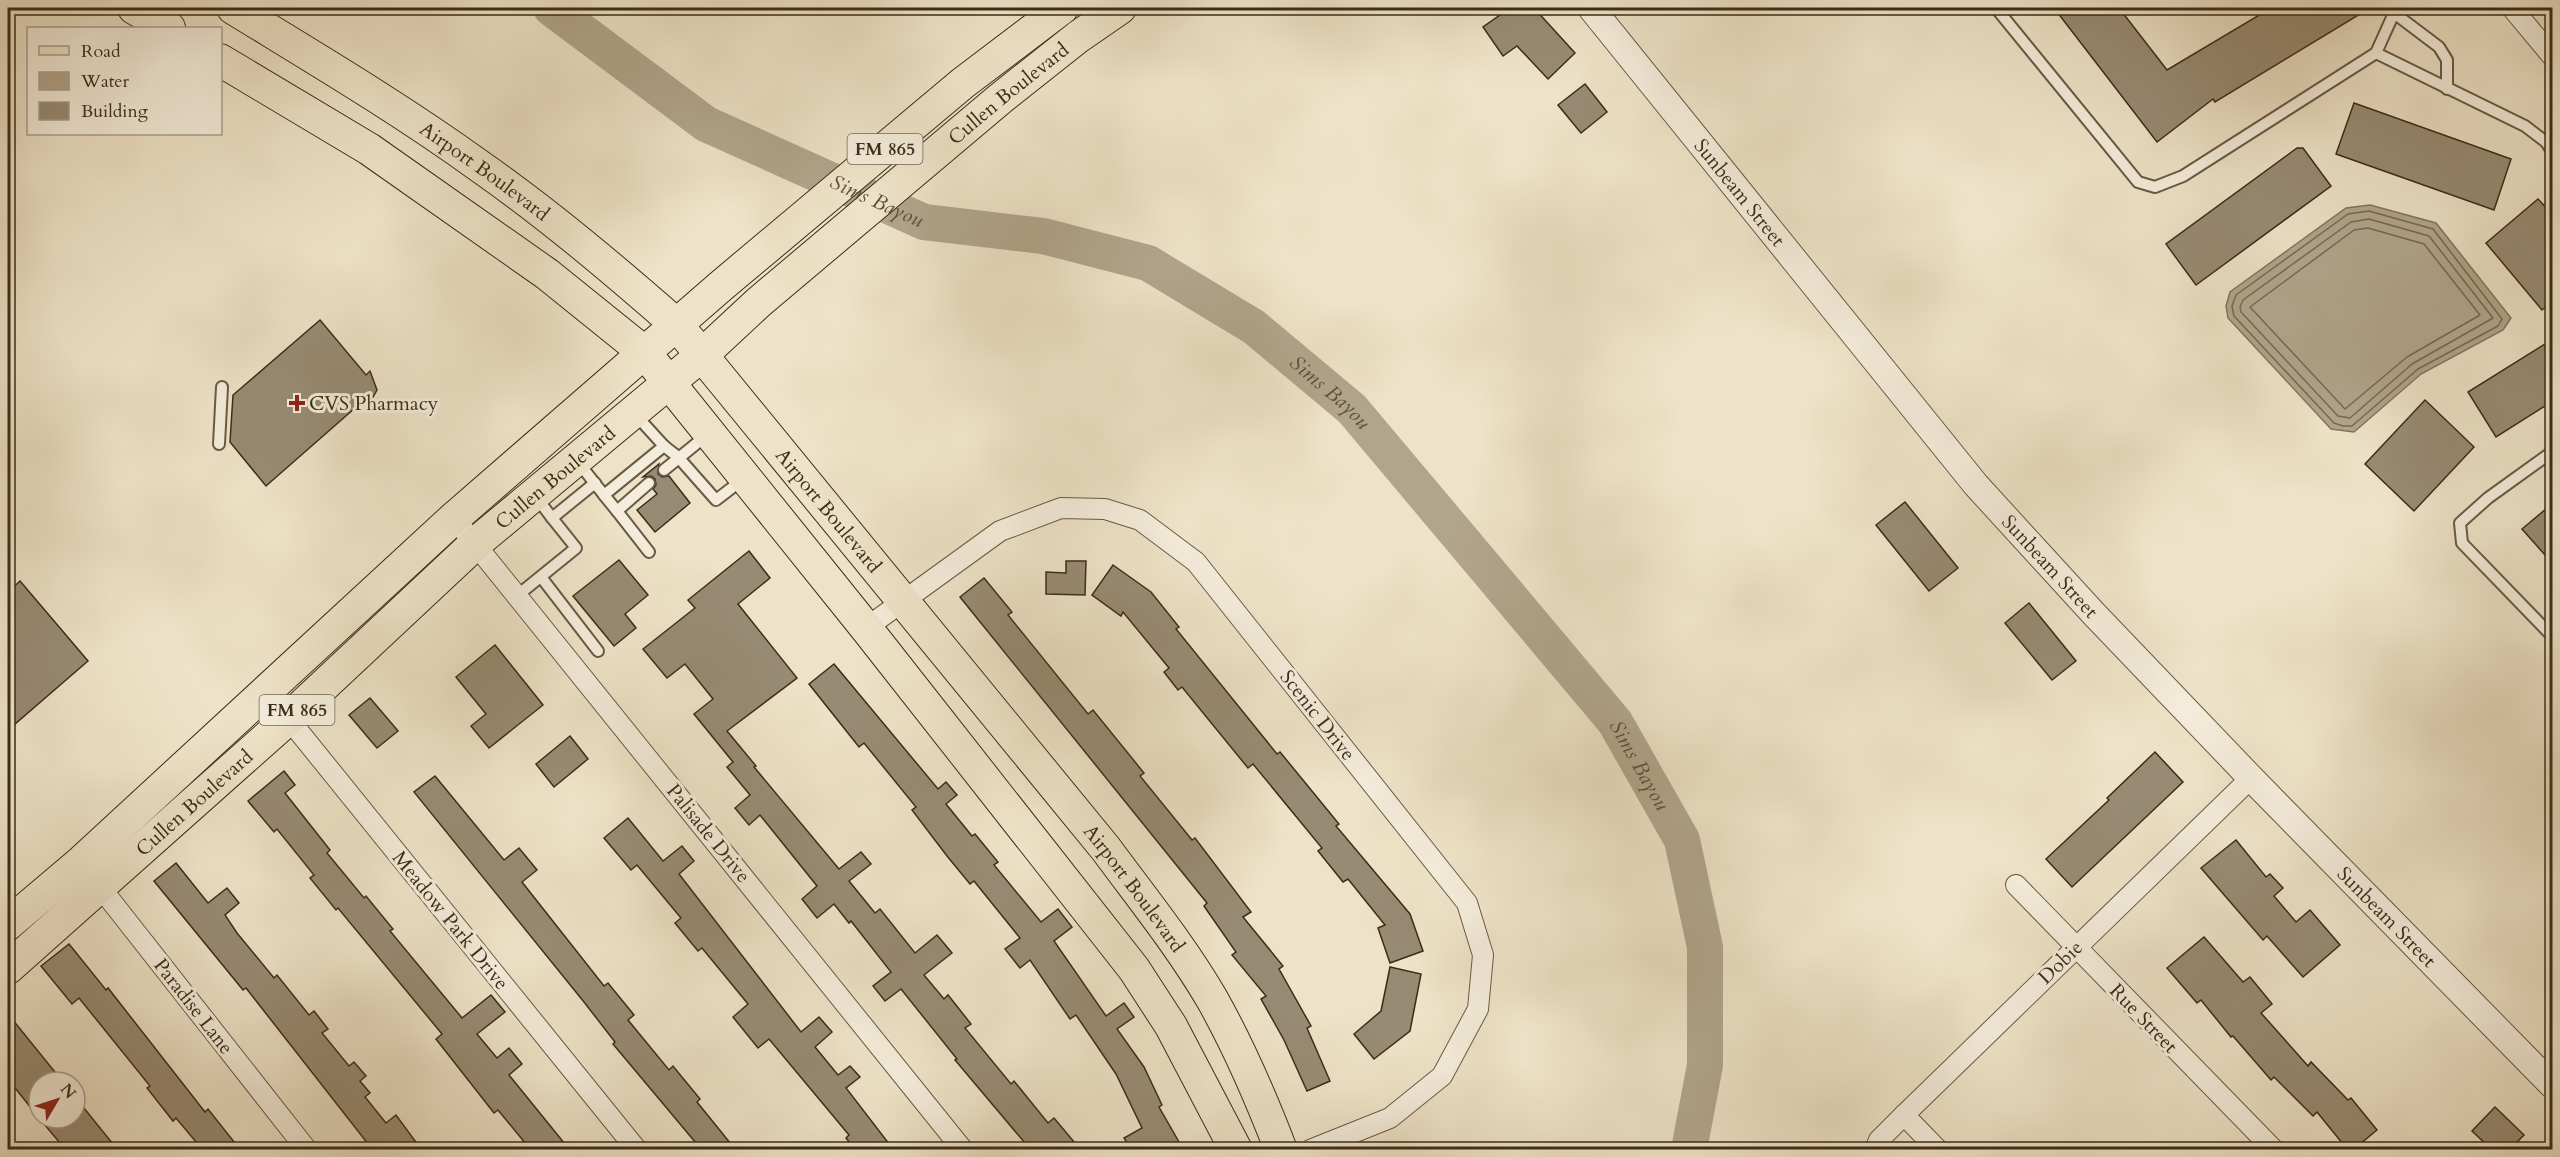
<svg xmlns="http://www.w3.org/2000/svg" width="2560" height="1157" viewBox="0 0 2560 1157" font-family="Cardo,serif">
<rect width="100%" height="100%" fill="#eee3c8"/>
<filter id="stains"><feTurbulence type="fractalNoise" baseFrequency=".00333" numOctaves="4"/><feColorMatrix values="0 0 0 0 .2 0 0 0 0 .09 0 0 0 0 .02 0 0 0 .5 -.17"/></filter>
<radialGradient id="worn" r=".72"><stop offset=".6" stop-color="#630" stop-opacity="0"/><stop offset="1" stop-color="#630" stop-opacity=".3"/></radialGradient>
<path fill="#b1a58c" stroke="#82755e" stroke-width="1.5" d="M 2370,205 L 2436,223 L 2511,318 L 2503,330 L 2421,374 L 2354,432 L 2331,429 L 2228,318 L 2226,306 L 2230,292 L 2346,208 Z"/>
<g fill="none" stroke-linecap="round" stroke-linejoin="round">
<g stroke="#766852" stroke-width="1.5">
<path d="M 2369,211 L 2433,229 L 2502,319 L 2498,326 L 2418,369 L 2352,426 L 2343,426 L 2334,423 L 2234,316 L 2232,306 L 2236,295 L 2348,214 Z"/>
<path d="M 2369,219 L 2429,236 L 2493,318 L 2412,364 L 2350,418 L 2338,416 L 2241,312 L 2240,307 L 2243,300 L 2351,222 Z"/>
<path d="M 2368,228 L 2424,244 L 2480,315 L 2407,357 L 2345,409 L 2250,307 L 2354,230 Z"/>
</g>
<path stroke="#b1a58c" stroke-width="36" id="s1" d="M 551,8 L 706,124 L 924,222 L 1043,236 L 1148,263 L 1254,327 L 1352,409 L 1615,722 L 1682,840 L 1705,947 L 1705,1065 L 1689,1150"/>
</g>
<g fill="#988b74" stroke="#3b2c19" stroke-width="1.5">
<path d="M 1510,8 L 1534,8 L 1575,53 L 1548,79 L 1517,46 L 1503,56 L 1483,27 Z"/>
<path d="M 2054,8 L 2119,8 L 2167,70 L 2271,8 L 2370,8 L 2215,102 L 2213,99 L 2157,142 Z"/>
<path d="M 1585,84 L 1607,112 L 1581,133 L 1558,105 Z"/>
<path d="M 2354,103 L 2511,159 L 2494,210 L 2336,154 Z"/>
<path d="M 2297,148 L 2303,148 L 2331,186 L 2196,285 L 2166,244 Z"/>
<path d="M 2538,199 L 2553,215 L 2553,301 L 2542,310 L 2486,243 Z"/>
<path d="M 320,320 L 366,375 L 370,371 L 377,390 L 368,406 L 363,401 L 266,486 L 230,442 L 233,395 Z"/>
<path d="M 2553,339 L 2553,401 L 2496,437 L 2468,392 Z"/>
<path d="M 2425,400 L 2474,447 L 2414,511 L 2365,464 Z"/>
<path d="M 659,464 L 658,474 L 662,477 L 669,476 L 690,503 L 655,532 L 637,510 L 657,494 L 653,489 L 656,485 L 655,479 L 651,476 L 643,477 Z"/>
<path d="M 1905,502 L 1958,568 L 1929,591 L 1876,525 Z"/>
<path d="M 2553,503 L 2553,564 L 2522,529 Z"/>
<path d="M 749,551 L 770,578 L 738,604 L 797,678 L 727,731 L 756,766 L 754,767 L 839,869 L 861,852 L 871,864 L 849,881 L 875,913 L 880,909 L 915,953 L 937,935 L 952,953 L 924,975 L 944,999 L 948,995 L 971,1024 L 965,1028 L 1011,1084 L 1014,1081 L 1048,1123 L 1054,1118 L 1080,1149 L 1030,1149 L 955,1060 L 957,1059 L 901,989 L 885,1001 L 873,986 L 891,972 L 851,921 L 849,923 L 834,904 L 817,918 L 802,899 L 817,886 L 760,815 L 749,825 L 735,808 L 750,795 L 727,767 L 733,762 L 694,714 L 713,699 L 685,664 L 667,678 L 643,649 L 695,608 L 688,600 Z"/>
<path d="M 619,560 L 648,595 L 625,614 L 636,628 L 614,646 L 573,596 Z"/>
<path d="M 1066,561 L 1086,561 L 1085,595 L 1046,594 L 1046,572 L 1066,573 Z"/>
<path d="M 1113,565 L 1151,592 L 1179,627 L 1176,629 L 1277,754 L 1280,752 L 1339,824 L 1336,826 L 1410,914 L 1423,951 L 1390,963 L 1378,928 L 1385,925 L 1348,879 L 1343,882 L 1318,851 L 1322,848 L 1253,764 L 1248,768 L 1182,687 L 1178,690 L 1164,672 L 1169,668 L 1123,612 L 1121,616 L 1092,595 Z"/>
<path d="M 984,578 L 1012,612 L 1008,615 L 1088,714 L 1093,710 L 1144,773 L 1140,776 L 1192,840 L 1195,838 L 1251,912 L 1243,917 L 1283,966 L 1279,969 L 1311,1026 L 1307,1028 L 1330,1081 L 1307,1091 L 1284,1040 L 1261,999 L 1266,996 L 1232,955 L 1236,952 L 1204,906 L 1207,903 L 960,597 Z"/>
<path d="M 20,581 L 88,661 L 8,730 L 8,592 Z"/>
<path d="M 2029,603 L 2076,661 L 2052,680 L 2005,623 Z"/>
<path d="M 495,645 L 543,705 L 489,748 L 471,726 L 486,714 L 456,677 Z"/>
<path d="M 834,664 L 938,789 L 946,782 L 957,795 L 946,804 L 972,836 L 975,834 L 998,862 L 994,865 L 1041,922 L 1058,909 L 1072,927 L 1054,941 L 1106,1016 L 1124,1003 L 1134,1017 L 1117,1029 L 1144,1067 L 1162,1105 L 1159,1107 L 1183,1149 L 1131,1149 L 1124,1138 L 1142,1128 L 1116,1074 L 1076,1015 L 1070,1019 L 1030,960 L 1020,968 L 1005,949 L 1020,938 L 974,881 L 970,884 L 947,856 L 912,810 L 916,807 L 864,743 L 859,747 L 809,684 Z"/>
<path d="M 370,698 L 398,731 L 377,748 L 349,715 Z"/>
<path d="M 570,736 L 588,759 L 554,787 L 536,764 Z"/>
<path d="M 2155,752 L 2183,782 L 2072,887 L 2046,859 L 2109,800 L 2107,798 Z"/>
<path d="M 284,771 L 295,785 L 285,793 L 330,850 L 327,853 L 364,898 L 366,896 L 393,929 L 390,931 L 462,1018 L 491,995 L 505,1012 L 477,1034 L 497,1058 L 509,1048 L 522,1064 L 509,1075 L 569,1149 L 530,1149 L 498,1110 L 494,1113 L 436,1039 L 442,1034 L 338,908 L 336,910 L 310,878 L 314,875 L 277,829 L 274,832 L 248,801 Z"/>
<path d="M 435,776 L 504,860 L 519,848 L 537,870 L 522,882 L 604,986 L 608,983 L 634,1015 L 628,1020 L 669,1070 L 673,1066 L 700,1099 L 697,1102 L 735,1149 L 701,1149 L 613,1044 L 615,1042 L 584,1002 L 414,792 Z"/>
<path d="M 628,818 L 663,861 L 682,846 L 694,861 L 679,874 L 801,1032 L 819,1017 L 832,1032 L 815,1047 L 838,1075 L 850,1066 L 860,1077 L 846,1088 L 893,1149 L 855,1149 L 846,1138 L 849,1135 L 769,1039 L 758,1048 L 733,1017 L 748,1004 L 702,948 L 698,951 L 675,923 L 681,918 L 637,865 L 631,870 L 604,838 Z"/>
<path d="M 2236,840 L 2266,877 L 2270,874 L 2283,888 L 2274,896 L 2296,922 L 2310,910 L 2340,945 L 2303,977 L 2267,936 L 2263,940 L 2201,868 Z"/>
<path d="M 176,863 L 208,903 L 227,888 L 239,903 L 225,915 L 237,933 L 274,978 L 277,975 L 309,1015 L 314,1011 L 328,1029 L 322,1033 L 349,1066 L 354,1062 L 366,1076 L 360,1081 L 370,1093 L 365,1097 L 386,1123 L 396,1115 L 421,1149 L 372,1149 L 246,988 L 243,990 L 154,881 Z"/>
<path d="M 2204,937 L 2243,982 L 2250,977 L 2272,1004 L 2261,1013 L 2308,1066 L 2311,1062 L 2348,1100 L 2351,1098 L 2377,1130 L 2354,1149 L 2347,1149 L 2317,1112 L 2313,1116 L 2274,1077 L 2271,1080 L 2233,1036 L 2231,1037 L 2201,1000 L 2197,1003 L 2167,968 Z"/>
<path d="M 69,944 L 106,990 L 108,988 L 205,1112 L 208,1109 L 235,1143 L 227,1149 L 202,1149 L 176,1118 L 173,1121 L 147,1088 L 150,1086 L 79,998 L 72,1004 L 41,966 Z"/>
<path d="M 1390,967 L 1421,974 L 1410,1031 L 1374,1059 L 1354,1034 L 1381,1011 Z"/>
<path d="M 8,1014 L 63,1082 L 39,1082 L 39,1118 L 8,1079 Z"/>
<path d="M 75,1097 L 117,1149 L 65,1149 L 39,1118 L 75,1118 Z"/>
<path d="M 2495,1107 L 2524,1135 L 2510,1149 L 2491,1149 L 2472,1131 Z"/>
</g>
<g fill="none" stroke-linecap="round" stroke-linejoin="round">
<defs>
<g id="service">
<path d="M 1996,8 L 2138,182 L 2155,187 L 2183,176 L 2376,53 L 2394,13 L 2393,8"/>
<path d="M 2394,13 L 2439,47 L 2447,60 L 2447,89"/>
<path d="M 2376,53 L 2525,126 L 2546,142 L 2552,151"/>
<path d="M 219,444 L 222,387"/>
<path d="M 664,446 L 678,457 L 716,500 L 742,480"/>
<path d="M 2552,452 L 2488,498 L 2460,523 L 2462,543 L 2552,636"/>
<path d="M 578,462 L 604,495 L 664,446 L 634,413"/>
<path d="M 664,470 L 707,435"/>
<path d="M 604,495 L 617,511 L 649,483"/>
<path d="M 537,498 L 552,518 L 595,483"/>
<path d="M 617,511 L 649,552"/>
<path d="M 541,577 L 598,651"/>
<path d="M 518,595 L 576,548 L 552,518"/>
</g>
<g id="minor">
<path d="M 2512,8 L 2552,56"/>
<path d="M 454,518 L 963,1150"/>
<path d="M 866,628 L 1000,531 L 1061,508 L 1105,509 L 1140,520 L 1196,562 L 1467,903 L 1483,955 L 1478,1009 L 1442,1076 L 1390,1118 L 1310,1150"/>
<path d="M 266,691 L 637,1150"/>
<path d="M 93,878 L 307,1150"/>
<path d="M 2016,885 L 2274,1150"/>
<path d="M 1904,1115 L 1938,1150"/>
<path d="M 1875,1150 L 1879,1140 L 1904,1115 L 2251,778"/>
</g>
<g id="tertiary">
<path id="s2" d="M 1591,8 L 1976,485 L 2094,614 L 2251,778 L 2552,1085"/>
</g>
<g id="primary">
<path d="M 134,8 L 169,28"/>
<path id="s3" d="M 233,8 C 316,59 399,108 478,165 C 548,214 613,269 677,325 L 1106,849 C 1142,898 1181,946 1212,999 C 1239,1047 1261,1098 1281,1150"/>
<path d="M 220,60 L 369,149 L 547,274 L 645,353 L 866,628 L 1134,969 L 1171,1026 L 1236,1150"/>
<path d="M 8,924 L 80,863 L 454,518 L 721,286 L 963,83 L 1062,8"/>
<path id="s4" d="M 8,968 L 288,719 L 476,543 L 702,355 L 759,302 L 1001,98 L 1078,37 L 1120,8"/>
</g>
</defs>
<use href="#service" stroke="#685a45" stroke-width="14"/>
<use href="#minor" stroke="#685a45" stroke-width="22"/>
<use href="#tertiary" stroke="#685a45" stroke-width="28"/>
<use href="#primary" stroke="#3b2c19" stroke-width="34"/>
<use href="#service" stroke="#f4eddb" stroke-width="10"/>
<use href="#minor" stroke="#f4eddb" stroke-width="20"/>
<use href="#tertiary" stroke="#f4eddb" stroke-width="26"/>
<use href="#primary" stroke="#eee3c8" stroke-width="32"/>
</g>
<path fill="#8f2418" stroke="#f4eddb" stroke-width="2" d="M294 394h6v6h6v6h-6v6h-6v-6h-6v-6h6z"/>
<g text-anchor="middle" stroke-width="6" stroke-linejoin="round" paint-order="stroke">
<g fill="#f4eddb" stroke="#726653" stroke-width="1.5">
<rect x="847.5" y="134" width="75" height="30" rx="4.5"/>
<rect x="259.5" y="695" width="75" height="30" rx="4.5"/>
</g>
<g font-size="18" font-weight="bold" fill="#3b2c19">
<text x="885" y="155">FM 865</text>
<text x="297" y="716">FM 865</text>
</g>
<g font-size="20" fill="#3b2c19" stroke="#f4eddb">
<text dy="7" stroke="none"><textPath href="#s4" startOffset="1329">Cullen Boulevard</textPath></text>
<text dy="7" stroke="none"><textPath href="#s3" startOffset="300">Airport Boulevard</textPath></text>
<text dy="7" stroke="none"><textPath href="#s2" startOffset="237">Sunbeam Street</textPath></text>
<text dy="7" stroke="none"><textPath href="#s4" startOffset="735">Cullen Boulevard</textPath></text>
<text dy="7" stroke="none"><textPath href="#s3" startOffset="786">Airport Boulevard</textPath></text>
<text dy="7" stroke="none"><textPath href="#s2" startOffset="723">Sunbeam Street</textPath></text>
<text transform="translate(1318 715) rotate(52)" y="7">Scenic Drive</text>
<text dy="7" stroke="none"><textPath href="#s4" startOffset="249">Cullen Boulevard</textPath></text>
<text transform="translate(709 833) rotate(51)" y="7">Palisade Drive</text>
<text dy="7" stroke="none"><textPath href="#s3" startOffset="1272">Airport Boulevard</textPath></text>
<text dy="7" stroke="none"><textPath href="#s2" startOffset="1209">Sunbeam Street</textPath></text>
<text transform="translate(451 920) rotate(51)" y="7">Meadow Park Drive</text>
<text transform="translate(2060 962) rotate(-44)" y="7">Dobie</text>
<text transform="translate(194 1006) rotate(52)" y="7">Paradise Lane</text>
<text transform="translate(2144 1018) rotate(46)" y="7">Rue Street</text>
</g>
<g font-size="20" fill="#3b2c19" stroke="#f4eddb" text-anchor="start">
<text x="309" y="410">CVS Pharmacy</text>
</g>
<g font-size="21" font-style="italic" fill="#5e503c" stroke="#f4eddb">
<text dy="7" stroke="none"><textPath href="#s1" startOffset="381">Sims Bayou</textPath></text>
<text dy="7" stroke="none"><textPath href="#s1" startOffset="885">Sims Bayou</textPath></text>
<text dy="7" stroke="none"><textPath href="#s1" startOffset="1371">Sims Bayou</textPath></text>
</g>
</g>
<rect width="2560" height="1157" fill="none" stroke="#eee3c8" stroke-width="30"/>
<rect x="9" y="9" width="2542" height="1139" fill="none" stroke="#3b2c19" stroke-width="3"/>
<rect x="15" y="15" width="2530" height="1127" fill="none" stroke="#3b2c19" stroke-width="1.5"/>
<rect x="27" y="27" width="195" height="108" fill="#f4eddb" stroke="#aaa08d" stroke-width="1.5"/>
<rect x="39" y="46" width="30" height="9" fill="#eee3c8" stroke="#aaa08d" stroke-width="1.5"/>
<text x="81" y="57" font-size="18" fill="#3b2c19">Road</text>
<rect x="39" y="72" width="30" height="18" fill="#b1a58c" stroke="#aaa08d" stroke-width="1.5"/>
<text x="81" y="87" font-size="18" fill="#3b2c19">Water</text>
<rect x="39" y="102" width="30" height="18" fill="#988b74" stroke="#aaa08d" stroke-width="1.5"/>
<text x="81" y="117" font-size="18" fill="#3b2c19">Building</text>
<g transform="translate(57 1100) rotate(51)"><circle r="28" fill="#f4eddb" stroke="#aaa08d" stroke-width="1.5"/>
<path d="M0-4.5L10 22L0 15L-10 22Z" fill="#8f2418"/>
<text y="-9" font-size="16" font-weight="bold" text-anchor="middle" fill="#3b2c19">N</text>
</g>
<rect width="100%" height="100%" filter="url(#stains)"/>
<rect width="100%" height="100%" fill="url(#worn)"/>
</svg>
